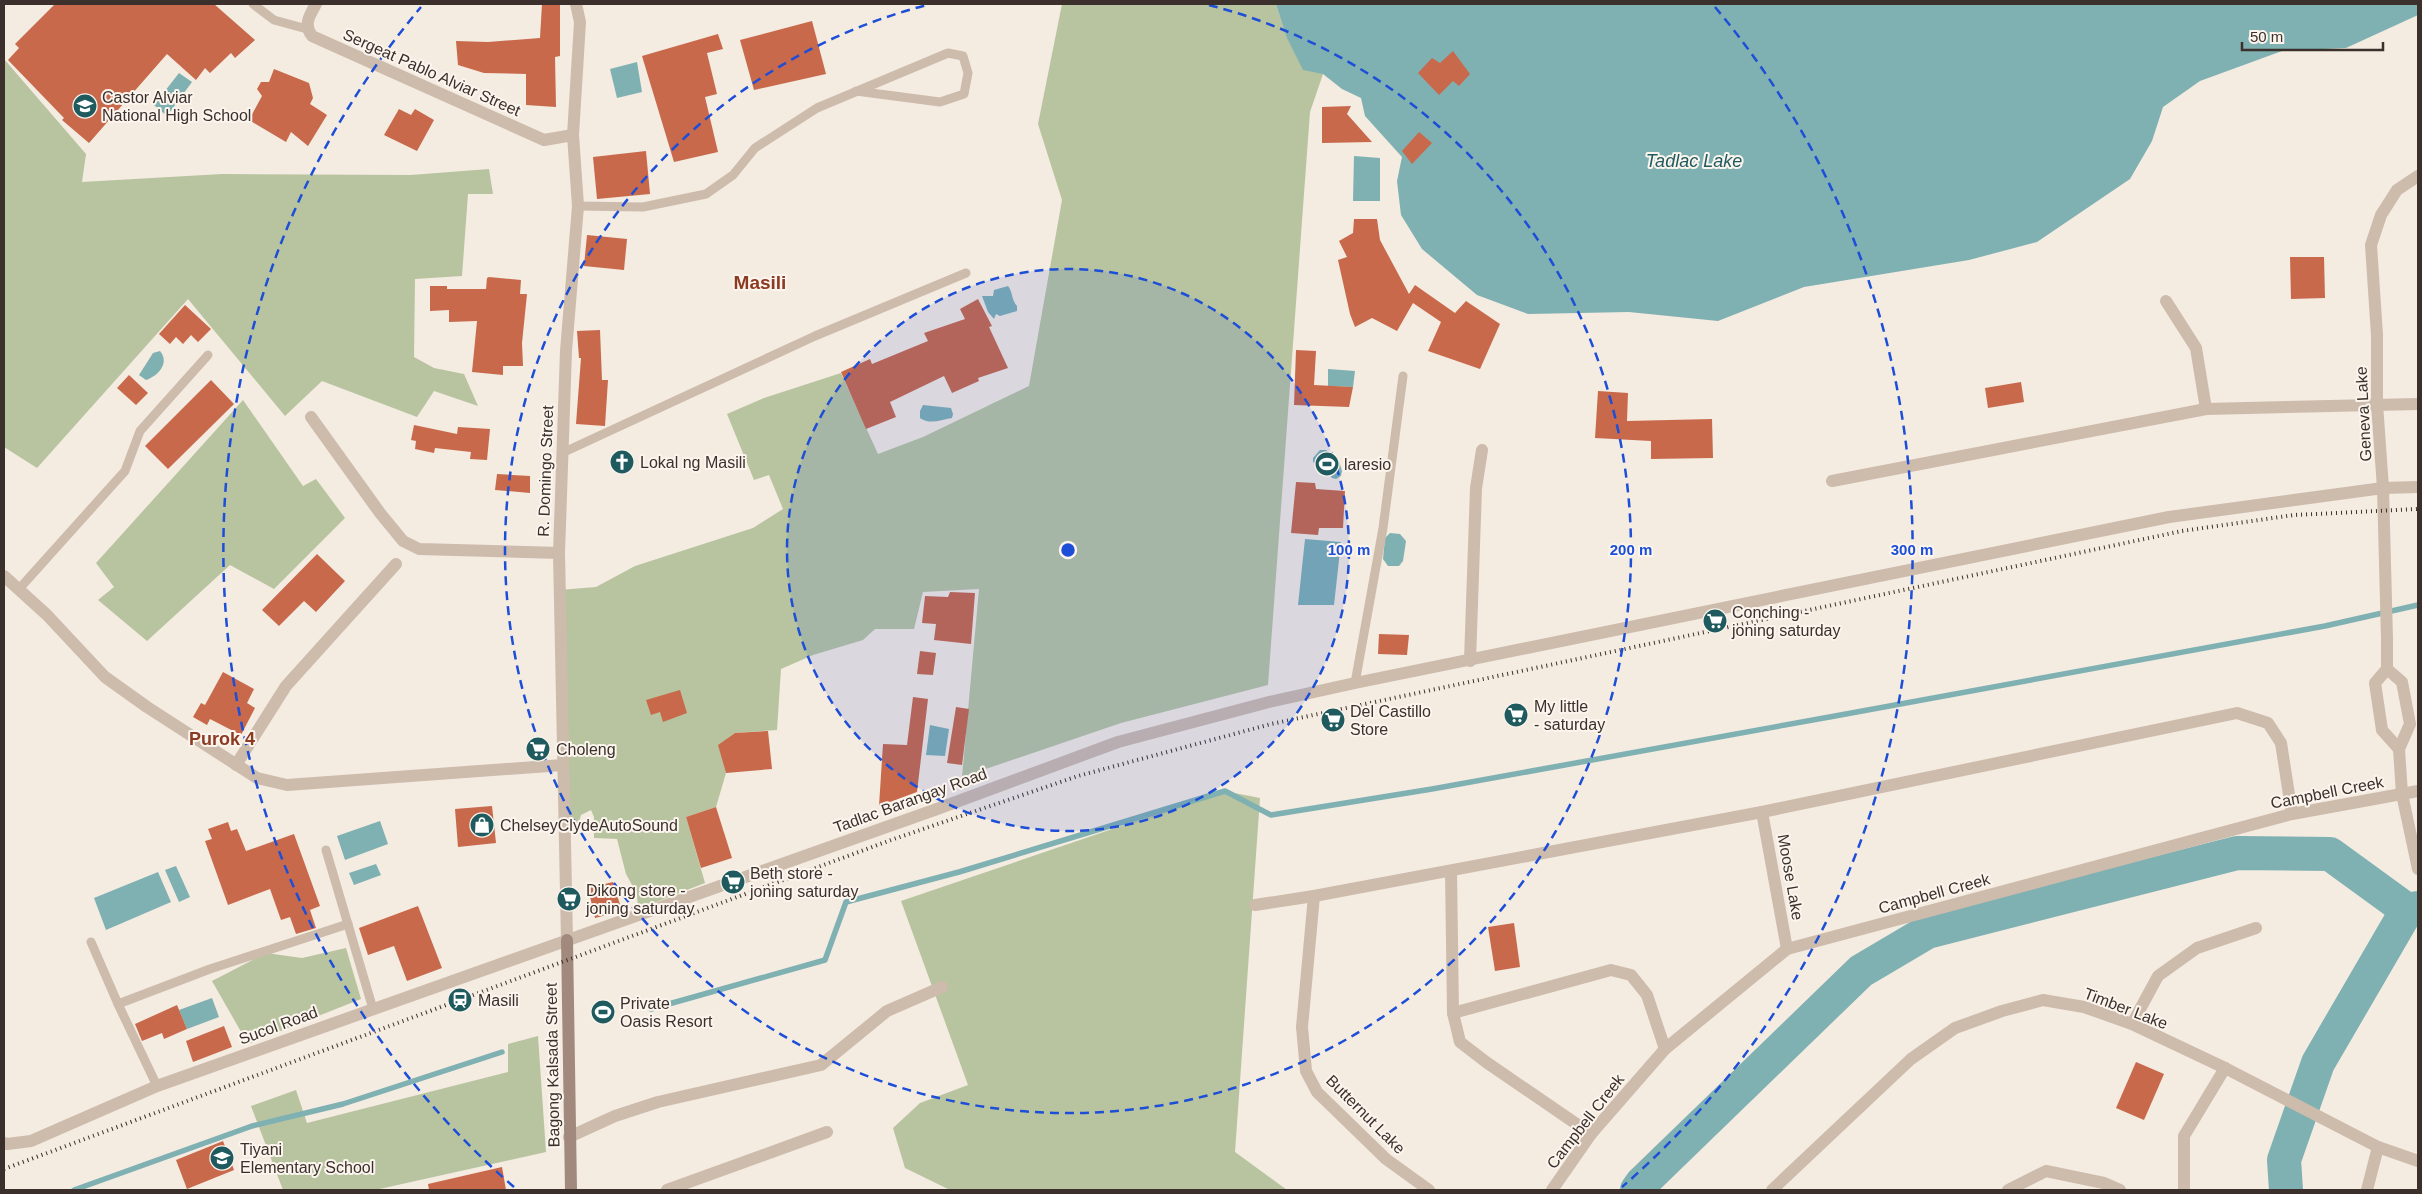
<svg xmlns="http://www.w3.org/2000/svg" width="2422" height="1194" viewBox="0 0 2422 1194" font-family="Arial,sans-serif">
<rect width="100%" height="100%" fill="#f4ebe1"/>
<g fill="#b8c4a0">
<path d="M 1062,4 L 1276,4 L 1286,36 L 1323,74 L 1310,112 L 1268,685 L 1121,723 L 962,777 L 979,589 L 923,592 L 914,629 L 875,629 L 863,640 L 813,655 L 781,669 L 777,730 L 735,733 L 719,745 L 726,773 L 716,807 L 686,817 L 705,883 L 638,909 L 637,894 L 626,874 L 617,839 L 594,838 L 594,817 L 591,810 L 581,815 L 577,828 L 566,838 L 559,590 L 596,587 L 635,566 L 753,528 L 783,509 L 769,475 L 754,480 L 727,414 L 764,398 L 841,373 L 878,454 L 923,437 L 1029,386 L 1062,200 L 1038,124 Z"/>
<path d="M 4,59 L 86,154 L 82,182 L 222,174 L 411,175 L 489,169 L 493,194 L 468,194 L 462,276 L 415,279 L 414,357 L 434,368 L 464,374 L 478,406 L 434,391 L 417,417 L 322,381 L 285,416 L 188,299 L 37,468 L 4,447 Z"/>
<path d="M 243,400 L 303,486 L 316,479 L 345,518 L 274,589 L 230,565 L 147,641 L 98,600 L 114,587 L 96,563 Z"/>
<path d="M 1224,791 L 1260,798 L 1235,1152 L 1287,1190 L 950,1190 L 905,1168 L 893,1128 L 920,1103 L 968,1085 L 901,901 Z"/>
<path d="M 346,948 L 361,999 L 248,1044 L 212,981 L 266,953 L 302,958 Z"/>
<path d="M 538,1036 L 546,1152 L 375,1190 L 283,1190 L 251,1106 L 296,1090 L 307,1123 L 508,1072 L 508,1044 Z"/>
</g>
<g fill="#7fb0b2">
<path d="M 1276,4 L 2418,4 L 2418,15 L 2346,48 L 2282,51 L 2200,81 L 2163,107 L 2152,141 L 2130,179 L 2037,242 L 1969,260 L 1804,287 L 1718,321 L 1629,312 L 1528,314 L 1477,295 L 1422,249 L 1401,215 L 1397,181 L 1402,157 L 1365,116 L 1361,98 L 1342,89 L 1323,74 L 1303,70 L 1286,36 Z"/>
<path d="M 637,62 L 642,92 L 617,98 L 610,69 Z"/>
<path d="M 179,73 L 192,82 L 167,116 L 154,105 Z"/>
<path d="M 1354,156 L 1380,158 L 1380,201 L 1353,201 Z"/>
<path d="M 1008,286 C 1013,292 1011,299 1017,306 L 1017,311 L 1000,316 L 996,314 L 994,319 L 988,312 L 982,296 L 993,296 L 994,290 Z"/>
<path d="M 160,351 C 170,363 158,376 146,380 L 139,375 L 153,353 Z"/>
<path d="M 1328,369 L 1355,371 L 1353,387 L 1328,386 Z"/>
<path d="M 923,405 L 951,408 L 953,414 L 952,418 C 940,420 930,425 920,418 L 920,411 Z"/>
<path d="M 1320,450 L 1326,450 L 1338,458 L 1342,471 L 1341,476 L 1336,479 L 1332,478 L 1325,468 L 1313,462 L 1313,458 Z"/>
<path d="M 1390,533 L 1400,534 L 1406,541 L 1403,561 L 1399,566 L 1388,566 L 1383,559 L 1385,538 Z"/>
<path d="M 1305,539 L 1341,542 L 1334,605 L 1298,605 Z"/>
<path d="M 930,725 L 949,729 L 945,756 L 926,755 Z"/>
<path d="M 380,821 L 388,844 L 345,860 L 337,836 Z"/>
<path d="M 376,864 L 381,875 L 354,885 L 349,873 Z"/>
<path d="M 176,866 L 190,897 L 179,902 L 165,870 Z"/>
<path d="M 158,872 L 171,902 L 106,930 L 94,898 Z"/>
<path d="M 212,998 L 219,1017 L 187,1029 L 179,1010 Z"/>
</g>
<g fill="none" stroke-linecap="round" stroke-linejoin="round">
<g stroke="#7fb0b2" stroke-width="5.5">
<path d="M 651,1009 L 825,960 L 846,902 L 959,872 L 1225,791 L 1271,815 L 1432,789 L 1835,716 L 2325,626 L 2418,605"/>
<path d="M 74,1190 L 252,1126 L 343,1104 L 502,1052"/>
</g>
<g stroke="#7fb0b2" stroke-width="34">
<path d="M 1637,1190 L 1642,1183 L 1861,971 L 1927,932 L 2237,853 L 2330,854 L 2407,910 L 2418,908"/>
<path d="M 2286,1190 L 2284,1160 L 2318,1063 L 2407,910"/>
</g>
</g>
<g fill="#c8694b">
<path d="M 55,4 L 214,4 L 255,40 L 235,58 L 231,53 L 210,73 L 205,68 L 196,80 L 167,54 L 89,143 L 62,120 L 64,118 L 8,60 L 19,48 L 15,44 Z"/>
<path d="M 542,4 L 560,4 L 560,56 L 555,57 L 556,107 L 526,105 L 526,74 L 484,73 L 458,65 L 456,41 L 488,42 L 540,38 Z"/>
<path d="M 812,21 L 826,74 L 754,90 L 740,40 Z"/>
<path d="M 718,34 L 723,49 L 707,53 L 717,94 L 705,97 L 718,152 L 674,162 L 642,56 Z"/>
<path d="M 1453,51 L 1470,74 L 1459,86 L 1453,81 L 1439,95 L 1418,73 L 1432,58 L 1440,63 Z"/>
<path d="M 274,69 L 309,83 L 313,98 L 310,104 L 327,115 L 308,146 L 291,132 L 286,142 L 249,120 L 262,96 L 257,89 L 261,82 L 269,82 Z"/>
<path d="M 1351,106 L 1347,114 L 1372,142 L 1322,143 L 1322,107 Z"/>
<path d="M 399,109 L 411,115 L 415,109 L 434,120 L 417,151 L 384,135 Z"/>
<path d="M 1419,132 L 1432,143 L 1412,164 L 1402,151 Z"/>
<path d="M 646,151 L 650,194 L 597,199 L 593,157 Z"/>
<path d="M 1354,219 L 1377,219 L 1380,240 L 1409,294 L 1415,285 L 1455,313 L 1466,301 L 1500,324 L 1480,369 L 1428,351 L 1441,322 L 1413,303 L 1397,331 L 1372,318 L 1355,327 L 1350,314 L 1338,260 L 1347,257 L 1339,241 L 1353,233 Z"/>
<path d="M 587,235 L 627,239 L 624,270 L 584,266 Z"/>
<path d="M 2290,257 L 2324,257 L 2325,298 L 2291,299 Z"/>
<path d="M 489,277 L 521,280 L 520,294 L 527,294 L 522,343 L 523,366 L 503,366 L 503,375 L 472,372 L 477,321 L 449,322 L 449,310 L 430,311 L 430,286 L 447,286 L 447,289 L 486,289 L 487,278 Z"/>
<path d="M 978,299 L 992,326 L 989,327 L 1008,368 L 978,378 L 979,381 L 952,393 L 944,376 L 890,402 L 896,417 L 866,429 L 841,372 L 870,359 L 872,364 L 928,341 L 924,333 L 965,319 L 960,309 Z"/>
<path d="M 185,305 L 211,329 L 198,342 L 191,335 L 183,344 L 176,337 L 170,344 L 159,334 Z"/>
<path d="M 600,330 L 602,380 L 608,380 L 605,426 L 576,424 L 581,358 L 579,358 L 577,331 Z"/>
<path d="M 1296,350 L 1316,351 L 1314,385 L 1353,387 L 1349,407 L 1294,405 Z"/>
<path d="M 129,375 L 148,393 L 136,405 L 117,388 Z"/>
<path d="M 211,380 L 234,404 L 168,469 L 145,446 Z"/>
<path d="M 2021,382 L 2024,402 L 1988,408 L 1985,388 Z"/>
<path d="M 1598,391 L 1628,393 L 1627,421 L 1712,419 L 1713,458 L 1651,459 L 1651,441 L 1595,438 Z"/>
<path d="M 414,425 L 457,434 L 458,427 L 490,429 L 487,460 L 470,459 L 471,452 L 435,448 L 434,453 L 415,449 L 416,441 L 411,440 Z"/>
<path d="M 497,474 L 530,476 L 530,493 L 495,490 Z"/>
<path d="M 1296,482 L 1315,483 L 1316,489 L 1345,491 L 1343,528 L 1319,528 L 1318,535 L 1291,533 Z"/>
<path d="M 317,554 L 345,581 L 316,612 L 304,601 L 279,626 L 262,610 Z"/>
<path d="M 950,592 L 975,593 L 971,644 L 934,640 L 936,624 L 922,623 L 925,596 L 948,597 Z"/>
<path d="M 1379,634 L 1409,635 L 1407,655 L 1378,654 Z"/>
<path d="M 920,651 L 936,653 L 933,675 L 917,674 Z"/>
<path d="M 223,672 L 254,689 L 247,703 L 255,708 L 241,735 L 210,719 L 207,725 L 193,717 L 201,703 L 205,705 Z"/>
<path d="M 680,690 L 687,713 L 663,722 L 660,712 L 651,715 L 646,700 Z"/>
<path d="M 913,697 L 928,699 L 917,792 L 879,806 L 883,744 L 907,745 Z"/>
<path d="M 956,707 L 969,709 L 962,765 L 947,763 Z"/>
<path d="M 768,731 L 772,769 L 726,773 L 718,745 L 735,733 Z"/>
<path d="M 492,806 L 496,843 L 458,847 L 455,809 Z"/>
<path d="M 716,807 L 732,858 L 701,868 L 686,817 Z"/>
<path d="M 228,822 L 231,831 L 237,829 L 246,851 L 294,834 L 320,906 L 310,910 L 316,928 L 296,934 L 290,917 L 281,920 L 270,889 L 228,905 L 205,841 L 212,839 L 208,829 Z"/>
<path d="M 613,882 L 622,911 L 595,918 L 588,888 Z"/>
<path d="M 418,906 L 442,968 L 407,981 L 394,946 L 368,955 L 359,928 Z"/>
<path d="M 1514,923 L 1520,967 L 1495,971 L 1488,927 Z"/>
<path d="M 177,1005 L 187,1029 L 164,1039 L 162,1033 L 142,1041 L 135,1024 Z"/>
<path d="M 224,1026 L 232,1047 L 193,1062 L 186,1041 Z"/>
<path d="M 2136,1062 L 2164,1074 L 2144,1120 L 2116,1108 Z"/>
<path d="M 223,1141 L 234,1170 L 187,1189 L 176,1160 Z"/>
<path d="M 502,1167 L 506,1190 L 429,1190 L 428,1184 Z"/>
</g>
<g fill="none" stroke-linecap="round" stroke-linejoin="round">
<g stroke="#cdbbac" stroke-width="9">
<path d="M 253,4 L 274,20 L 307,29"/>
<path d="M 578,206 L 643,207 L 706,194 L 733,175 L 755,148 L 817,108 L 948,53 L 963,56 L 968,73 L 964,94 L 940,102 L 856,91"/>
<path d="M 562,453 L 815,336 L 966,273"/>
<path d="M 19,589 L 125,471 L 140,431 L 208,355"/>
<path d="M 1355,683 L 1383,528 L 1403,376"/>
<path d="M 326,850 L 373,1009"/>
<path d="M 91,942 L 118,1004 L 157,1086"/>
<path d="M 118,1004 L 210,969 L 348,924"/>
</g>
<g stroke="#cdbbac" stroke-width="12">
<path d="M 316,4 C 310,15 303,24 312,36 L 544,140 L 573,135"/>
<path d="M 2166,301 L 2196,348 L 2206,409"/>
<path d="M 311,417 L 380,513 L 403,541 L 419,549 L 559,553"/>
<path d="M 1832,481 L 2206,409 L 2418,404"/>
<path d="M 4,576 L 47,615 L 105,677 L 147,707 L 257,778 L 287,785 L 563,765"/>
<path d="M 1470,661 L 1476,488 L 1482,450"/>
<path d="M 2387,669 L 2402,682 L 2410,724 L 2399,749 L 2402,794 L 2418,869"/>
<path d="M 2399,749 L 2382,730 L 2375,683 L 2387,669 L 2387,639 L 2383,488 L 2377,404 L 2377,335 L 2371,245 L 2381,215 L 2397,190 L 2418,176"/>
<path d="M 236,765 L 286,686 L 396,564"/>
<path d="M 1762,812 L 1787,949"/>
<path d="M 1451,871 L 1453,1013 L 1460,1042 L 1486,1062 L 1591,1134"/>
<path d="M 1314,896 L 1302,1027 L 1306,1071 L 1317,1092 L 1386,1159 L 1429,1190"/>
<path d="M 1255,905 L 1314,896 L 1762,812 L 2237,713 L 2268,723 L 2281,743 L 2292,814"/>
<path d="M 567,940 L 559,553 L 566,351 L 578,206 L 573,135 L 580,22 L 576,4"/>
<path d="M 1453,1013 L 1611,970 L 1631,975 L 1647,995 L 1665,1049"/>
<path d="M 2132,1024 L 2158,976 L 2197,948 L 2256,928"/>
<path d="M 569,1137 L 615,1116 L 658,1102 L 821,1065 L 887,1011 L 942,987"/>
<path d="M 4,1143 L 7,1144 L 31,1141 L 157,1086 L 937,809 L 1118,742 L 1269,702 L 1355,683 L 2169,517 L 2383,488 L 2418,487"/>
<path d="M 667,1190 L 827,1132"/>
<path d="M 1552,1190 L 1591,1134 L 1665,1049 L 1787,949 L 2292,814 L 2418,791"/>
<path d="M 1772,1190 L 1911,1059 L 1955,1028 L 2002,1011 L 2043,1000 L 2084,1007 L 2132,1024 L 2225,1068 L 2378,1147 L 2418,1161"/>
<path d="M 2008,1190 L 2046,1171 L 2104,1183 L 2120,1190"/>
<path d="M 2184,1190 L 2184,1136 L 2225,1068"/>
<path d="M 2367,1190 L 2378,1147"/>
</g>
<path stroke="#a18a7d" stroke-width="12" d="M 567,940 L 571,1190"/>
<path stroke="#3b302b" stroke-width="4" stroke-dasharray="1 4" stroke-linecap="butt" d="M 4,1169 L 891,840 L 1078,776 L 1271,724 L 2182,531 L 2294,515 L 2418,509"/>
</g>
<circle cx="1068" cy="550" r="281" fill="#1d4ed8" fill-opacity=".12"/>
<g fill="none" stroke="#1d4ed8" stroke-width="2.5" stroke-dasharray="9 6">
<circle cx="1068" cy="550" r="281"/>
<path d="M1209 5A563 563 0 1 1 927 5"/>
<path d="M514 1187A844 844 0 0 1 421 7M1715 7A844 844 0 0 1 1622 1187"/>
</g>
<defs>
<symbol id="school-disc" viewBox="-11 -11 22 22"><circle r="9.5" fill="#1f5a5e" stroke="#fbf5ee"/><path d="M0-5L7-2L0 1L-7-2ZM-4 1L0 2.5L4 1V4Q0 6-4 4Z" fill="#fff"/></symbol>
<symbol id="church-disc" viewBox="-11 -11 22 22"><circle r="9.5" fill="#1f5a5e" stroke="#fbf5ee"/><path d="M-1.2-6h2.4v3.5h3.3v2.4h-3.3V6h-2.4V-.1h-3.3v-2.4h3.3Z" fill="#fff"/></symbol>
<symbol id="stadium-disc" viewBox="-11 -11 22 22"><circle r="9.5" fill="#1f5a5e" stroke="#fbf5ee"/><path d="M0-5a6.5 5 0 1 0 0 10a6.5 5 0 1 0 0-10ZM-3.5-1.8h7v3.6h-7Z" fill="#fff"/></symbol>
<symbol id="supermarket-disc" viewBox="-11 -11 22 22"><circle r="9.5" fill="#1f5a5e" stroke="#fbf5ee"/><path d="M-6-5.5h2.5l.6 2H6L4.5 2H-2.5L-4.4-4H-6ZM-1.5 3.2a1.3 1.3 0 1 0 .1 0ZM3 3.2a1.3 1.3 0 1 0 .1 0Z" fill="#fff"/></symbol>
<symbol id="shop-disc" viewBox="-11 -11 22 22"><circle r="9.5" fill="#1f5a5e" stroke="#fbf5ee"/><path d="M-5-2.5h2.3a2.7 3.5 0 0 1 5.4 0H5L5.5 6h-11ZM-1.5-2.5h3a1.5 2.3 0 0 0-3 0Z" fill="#fff"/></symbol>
<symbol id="station-disc" viewBox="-11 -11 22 22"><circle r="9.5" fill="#1f5a5e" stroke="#fbf5ee"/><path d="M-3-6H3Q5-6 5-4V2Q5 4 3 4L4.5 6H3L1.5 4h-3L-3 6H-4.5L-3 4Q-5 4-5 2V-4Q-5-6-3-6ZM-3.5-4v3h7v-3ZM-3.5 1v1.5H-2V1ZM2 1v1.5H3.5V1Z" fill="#fff"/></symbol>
</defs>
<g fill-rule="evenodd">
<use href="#school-disc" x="71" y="92" width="28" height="28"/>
<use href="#church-disc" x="608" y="448" width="28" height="28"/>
<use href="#stadium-disc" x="1313" y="450" width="28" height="28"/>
<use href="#supermarket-disc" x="1701" y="607" width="28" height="28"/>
<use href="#supermarket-disc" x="1502" y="701" width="28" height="28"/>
<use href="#supermarket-disc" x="1319" y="706" width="28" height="28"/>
<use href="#supermarket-disc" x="524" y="735" width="28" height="28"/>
<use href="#shop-disc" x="468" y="811" width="28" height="28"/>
<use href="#supermarket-disc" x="719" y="868" width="28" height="28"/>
<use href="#supermarket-disc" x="555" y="885" width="28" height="28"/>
<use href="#station-disc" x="446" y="986" width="28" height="28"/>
<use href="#stadium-disc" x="589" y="998" width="28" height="28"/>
<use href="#school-disc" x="208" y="1144" width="28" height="28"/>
</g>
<g text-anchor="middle" stroke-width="4" stroke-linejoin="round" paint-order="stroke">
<g font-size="16" fill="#3b302b" stroke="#fbf5ee">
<text transform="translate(432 72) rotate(24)" y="6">Sergeat Pablo Alviar Street</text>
<text transform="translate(2363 414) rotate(-93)" y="6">Geneva Lake</text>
<text transform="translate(545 471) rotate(-88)" y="6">R. Domingo Street</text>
<text transform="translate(2327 792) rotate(-11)" y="6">Campbell Creek</text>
<text transform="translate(910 800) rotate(-20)" y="6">Tadlac Barangay Road</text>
<text transform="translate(1791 877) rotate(80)" y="6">Moose Lake</text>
<text transform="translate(1934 893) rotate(-15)" y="6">Campbell Creek</text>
<text transform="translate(2126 1008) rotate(21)" y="6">Timber Lake</text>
<text transform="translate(278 1025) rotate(-20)" y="6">Sucol Road</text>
<text transform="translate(552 1065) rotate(-91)" y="6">Bagong Kalsada Street</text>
<text transform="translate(1366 1114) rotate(45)" y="6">Butternut Lake</text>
<text transform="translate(1585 1121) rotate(-52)" y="6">Campbell Creek</text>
</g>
<g font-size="16" fill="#3b302b" stroke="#fbf5ee" text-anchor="start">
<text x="102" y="103">Castor Alviar<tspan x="102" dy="18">National High School</tspan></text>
<text x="640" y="468">Lokal ng Masili</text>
<text x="1344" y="470">laresio</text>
<text x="1732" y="618">Conching -<tspan x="1732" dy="18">joning saturday</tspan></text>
<text x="1534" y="712">My little<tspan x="1534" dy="18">- saturday</tspan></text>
<text x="1350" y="717">Del Castillo<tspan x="1350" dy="18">Store</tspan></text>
<text x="556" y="755">Choleng</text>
<text x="500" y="831">ChelseyClydeAutoSound</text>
<text x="750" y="879">Beth store -<tspan x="750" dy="18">joning saturday</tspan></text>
<text x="586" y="896">Dikong store -<tspan x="586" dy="18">joning saturday</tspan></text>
<text x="478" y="1006">Masili</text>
<text x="620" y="1009">Private<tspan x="620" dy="18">Oasis Resort</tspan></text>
<text x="240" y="1155">Tiyani<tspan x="240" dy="18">Elementary School</tspan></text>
</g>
<g font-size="18" font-style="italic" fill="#1f5a5e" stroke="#fbf5ee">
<text x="1694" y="167">Tadlac Lake</text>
</g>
<g font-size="18" font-weight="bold" fill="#8c3b22" stroke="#fbf5ee">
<text x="222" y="745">Purok 4</text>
</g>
<g font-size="19" font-weight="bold" fill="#8c3b22" stroke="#fbf5ee">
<text x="760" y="289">Masili</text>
</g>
</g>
<circle cx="1068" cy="550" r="8" fill="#1d4ed8" stroke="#fbf5ee" stroke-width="2.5"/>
<g font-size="15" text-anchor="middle" font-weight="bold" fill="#1d4ed8" stroke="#fbf5ee" stroke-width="4" stroke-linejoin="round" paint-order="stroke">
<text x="1349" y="555">100 m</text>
<text x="1631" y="555">200 m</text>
<text x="1912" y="555">300 m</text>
</g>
<rect width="2422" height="1194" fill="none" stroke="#3b302b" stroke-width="10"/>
<path d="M2242 42v8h141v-8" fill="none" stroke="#3b302b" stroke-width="2.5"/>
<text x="2250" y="42" font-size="15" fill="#3b302b" stroke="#fbf5ee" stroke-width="4" paint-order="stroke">50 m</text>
</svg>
